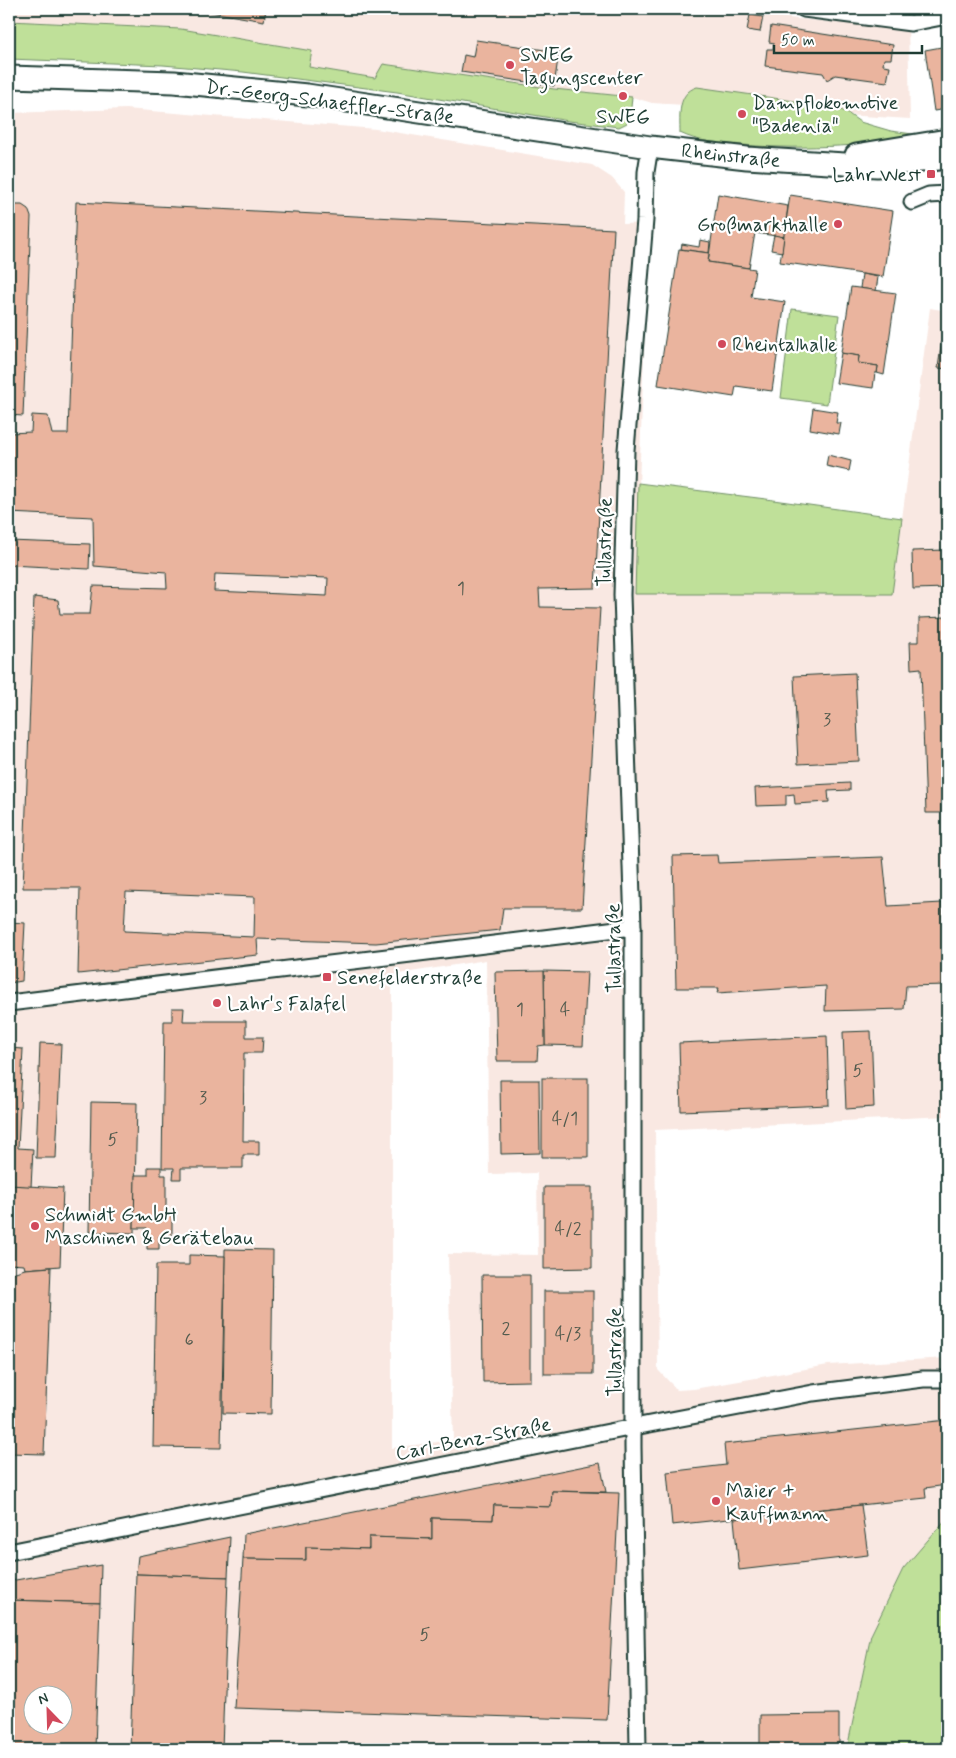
<svg xmlns="http://www.w3.org/2000/svg" width="956" height="1758" viewBox="0 0 956 1758" font-family="Mynerve,sans-serif">
<rect width="100%" height="100%" fill="#fff"/>
<filter id="ink" filterUnits="userSpaceOnUse"><feTurbulence type="fractalNoise" baseFrequency=".02" numOctaves="2"/><feDisplacementMap in="SourceGraphic" scale="10" xChannelSelector="R" yChannelSelector="G"/><feConvolveMatrix kernelMatrix="1 2 1 2 8 2 1 2 1" color-interpolation-filters="sRGB"/></filter>
<g filter="url(#ink)">
<g fill="#f9e8e2" fill-rule="evenodd">
<path d="M 9,9 L 710,9 L 744,14 L 842,23 L 908,22 L 910,119 L 652,103 L 632,97 L 554,89 L 384,64 L 376,78 L 309,67 L 311,51 L 181,29 L 9,21 Z"/>
<path d="M 126,109 L 376,129 L 592,165 L 612,178 L 624,192 L 623,224 L 653,223 L 645,325 L 635,594 L 892,594 L 930,308 L 947,311 L 947,1116 L 655,1130 L 658,1370 L 677,1390 L 694,1389 L 828,1365 L 947,1358 L 947,1518 L 903,1569 L 871,1635 L 847,1749 L 9,1749 L 9,113 ZM 486,960 L 489,1174 L 537,1173 L 538,1255 L 448,1254 L 453,1440 L 392,1448 L 392,975 ZM 32,1696 L 62,1696 L 62,1726 L 32,1726 Z"/>
</g>
<g fill="#bfe099" stroke="#6f8e66">
<path d="M 9,21 L 181,29 L 312,51 L 309,67 L 375,78 L 383,64 L 554,89 L 632,97 L 630,118 L 627,123 L 619,127 L 569,121 L 397,92 L 243,72 L 163,65 L 9,59 Z"/>
<path d="M 697,87 L 829,106 L 846,112 L 860,122 L 891,131 L 920,135 L 922,140 C 859,145 796,151 733,144 C 713,142 699,142 680,133 C 680,116 677,93 697,87 Z"/>
<path d="M 792,309 L 839,315 L 827,404 L 781,398 Z"/>
<path d="M 638,483 L 766,499 L 902,518 L 892,594 L 635,594 Z"/>
<path d="M 947,1518 L 947,1749 L 847,1749 L 871,1635 L 903,1569 Z"/>
</g>
<g fill="#eab49e" stroke="#1f3d34" fill-rule="evenodd">
<path d="M 193,9 L 266,9 L 264,21 Z"/>
<path d="M 750,15 L 763,17 L 760,32 L 747,30 Z"/>
<path d="M 771,26 L 893,45 L 891,59 L 884,59 L 883,65 L 890,66 L 887,82 L 835,75 L 827,80 L 823,73 L 765,66 L 767,49 L 773,49 L 774,43 L 769,42 Z"/>
<path d="M 476,40 L 559,52 L 554,86 L 461,72 L 464,55 L 473,57 Z"/>
<path d="M 947,46 L 947,109 L 934,111 L 925,50 Z"/>
<path d="M 718,194 L 788,206 L 784,237 L 755,233 L 749,268 L 708,262 Z"/>
<path d="M 790,195 L 893,211 L 883,277 L 780,262 Z"/>
<path d="M 76,202 L 614,229 L 595,588 L 539,589 L 540,607 L 600,608 L 582,908 L 503,908 L 500,930 L 376,943 L 257,939 L 258,955 L 78,974 L 80,888 L 23,888 L 34,597 L 58,600 L 60,614 L 90,614 L 93,586 L 167,588 L 166,572 L 94,566 L 93,517 L 9,513 L 9,433 L 31,432 L 32,415 L 48,416 L 52,434 L 68,434 ZM 215,574 L 328,578 L 327,596 L 214,591 ZM 126,892 L 255,897 L 254,937 L 124,931 Z"/>
<path d="M 16,205 L 22,205 L 28,209 L 31,217 L 23,416 L 9,415 L 9,208 Z"/>
<path d="M 774,235 L 784,237 L 782,252 L 771,250 Z"/>
<path d="M 700,240 L 710,242 L 709,253 L 681,249 L 682,244 L 699,247 Z"/>
<path d="M 679,249 L 709,253 L 708,262 L 755,269 L 751,297 L 785,302 L 772,391 L 736,386 L 734,397 L 658,385 Z"/>
<path d="M 862,274 L 878,277 L 876,291 L 860,288 Z"/>
<path d="M 851,287 L 896,293 L 884,375 L 877,373 L 878,366 L 858,363 L 859,356 L 841,353 Z"/>
<path d="M 944,325 L 947,325 L 947,369 L 938,368 Z"/>
<path d="M 841,353 L 859,356 L 858,363 L 878,366 L 877,373 L 875,373 L 873,388 L 836,383 Z"/>
<path d="M 813,408 L 838,412 L 836,423 L 841,423 L 839,434 L 810,429 Z"/>
<path d="M 828,455 L 851,461 L 849,471 L 826,466 Z"/>
<path d="M 9,541 L 90,544 L 89,569 L 9,565 Z"/>
<path d="M 947,550 L 947,588 L 913,589 L 912,551 Z"/>
<path d="M 947,617 L 947,800 L 941,800 L 941,813 L 926,813 L 921,668 L 911,669 L 910,642 L 919,642 L 919,618 Z"/>
<path d="M 855,673 L 859,761 L 798,764 L 794,676 Z"/>
<path d="M 850,783 L 850,790 L 828,791 L 829,802 L 795,804 L 794,794 L 786,795 L 786,805 L 756,806 L 755,788 Z"/>
<path d="M 717,855 L 718,863 L 883,857 L 888,906 L 942,903 L 944,936 L 947,936 L 947,965 L 945,965 L 947,985 L 906,986 L 904,1009 L 825,1011 L 826,986 L 717,993 L 719,988 L 676,988 L 673,856 Z"/>
<path d="M 9,922 L 25,923 L 22,981 L 9,983 Z"/>
<path d="M 544,971 L 587,972 L 583,1046 L 545,1045 Z"/>
<path d="M 544,971 L 545,1045 L 538,1046 L 537,1061 L 497,1061 L 495,972 Z"/>
<path d="M 172,1008 L 184,1008 L 183,1021 L 246,1021 L 246,1037 L 263,1037 L 262,1053 L 244,1053 L 243,1141 L 259,1141 L 259,1155 L 243,1155 L 243,1168 L 181,1168 L 181,1179 L 173,1179 L 174,1168 L 162,1168 L 164,1021 L 172,1021 Z"/>
<path d="M 871,1031 L 874,1107 L 846,1109 L 843,1032 Z"/>
<path d="M 827,1036 L 829,1105 L 681,1111 L 679,1043 Z"/>
<path d="M 40,1043 L 61,1044 L 56,1158 L 36,1158 Z"/>
<path d="M 9,1048 L 23,1049 L 18,1148 L 33,1149 L 31,1187 L 9,1185 Z"/>
<rect x="542" y="1078" width="46" height="79"/>
<path d="M 500,1080 L 539,1080 L 540,1153 L 501,1154 Z"/>
<path d="M 91,1102 L 137,1103 L 134,1233 L 89,1232 Z"/>
<path d="M 148,1167 L 161,1167 L 161,1175 L 166,1175 L 166,1215 L 172,1216 L 172,1236 L 159,1236 L 159,1249 L 147,1249 L 147,1228 L 134,1228 L 135,1175 L 148,1175 Z"/>
<path d="M 9,1185 L 63,1188 L 60,1266 L 25,1269 L 24,1265 L 9,1264 Z"/>
<path d="M 544,1187 L 592,1187 L 592,1268 L 544,1269 Z"/>
<path d="M 225,1249 L 273,1250 L 271,1414 L 223,1413 Z"/>
<path d="M 189,1255 L 225,1256 L 221,1448 L 153,1447 L 156,1265 L 189,1265 Z"/>
<path d="M 51,1267 L 44,1454 L 9,1453 L 9,1274 L 25,1269 Z"/>
<path d="M 482,1275 L 530,1275 L 530,1381 L 483,1382 Z"/>
<rect x="544" y="1291" width="49" height="83"/>
<path d="M 947,1420 L 947,1485 L 925,1488 L 926,1498 L 672,1525 L 667,1472 L 726,1465 L 724,1444 Z"/>
<path d="M 600,1463 L 606,1492 L 552,1491 L 551,1507 L 494,1505 L 493,1520 L 432,1518 L 432,1539 L 369,1537 L 369,1549 L 306,1547 L 306,1560 L 243,1559 L 244,1534 Z"/>
<path d="M 552,1491 L 619,1493 L 607,1720 L 234,1708 L 243,1559 L 306,1560 L 306,1547 L 369,1549 L 369,1537 L 432,1539 L 432,1518 L 493,1520 L 494,1505 L 551,1507 Z"/>
<path d="M 861,1505 L 868,1555 L 739,1570 L 734,1519 Z"/>
<path d="M 230,1537 L 228,1577 L 136,1574 L 138,1556 Z"/>
<path d="M 101,1565 L 100,1603 L 9,1600 L 10,1581 Z"/>
<path d="M 136,1574 L 228,1577 L 222,1749 L 130,1749 Z"/>
<path d="M 9,1600 L 100,1603 L 95,1749 L 9,1749 ZM 32,1696 L 62,1696 L 62,1726 L 32,1726 Z"/>
<path d="M 839,1714 L 839,1749 L 760,1749 L 760,1715 Z"/>
</g>
<g fill="none" stroke-linecap="round" stroke-linejoin="round">
<defs>
<g id="minor">
<path d="M 804,9 L 911,23 L 947,16"/>
<path d="M 912,202 L 929,195 L 947,194"/>
<path d="M 9,1003 L 633,927"/>
<path d="M 9,1552 L 634,1427 L 813,1393 L 923,1379 L 947,1379"/>
<path d="M 638,1749 L 633,1447 L 633,927 L 622,595 L 626,450 L 645,220 L 646,172 L 650,147"/>
</g>
<g id="secondary">
<path d="M 9,77 L 174,82 L 307,95 L 650,147 L 747,158 L 877,166 L 947,158"/>
<path d="M 856,155 L 947,140"/>
</g>
</defs>
<use href="#minor" stroke="#1f3d34" stroke-width="19"/>
<use href="#secondary" stroke="#1f3d34" stroke-width="25"/>
<use href="#minor" stroke="#fff" stroke-width="15"/>
<use href="#secondary" stroke="#fff" stroke-width="21"/>
</g>
</g>
<g fill="#d1495b" stroke="#fff" stroke-width="2">
<circle cx="510" cy="65" r="5"/>
<circle cx="623" cy="96" r="5"/>
<circle cx="742" cy="114" r="5"/>
<rect x="926" y="169" width="10" height="10" rx="2.5"/>
<circle cx="838" cy="224" r="5"/>
<circle cx="722" cy="344" r="5"/>
<rect x="322" y="972" width="10" height="10" rx="2.5"/>
<circle cx="217" cy="1003" r="5"/>
<circle cx="35" cy="1226" r="5"/>
<circle cx="716" cy="1501" r="5"/>
</g>
<g text-anchor="middle" stroke-width="4.5" stroke-linejoin="round" paint-order="stroke">
<g font-size="18" fill="#525b4e">
<text x="461" y="594">1</text>
<text x="827" y="725">3</text>
<text x="520" y="1015">1</text>
<text x="565" y="1015">4</text>
<text x="858" y="1076">5</text>
<text x="203" y="1103">3</text>
<text x="565" y="1124">4/1</text>
<text x="113" y="1145">5</text>
<text x="568" y="1234">4/2</text>
<text x="506" y="1334">2</text>
<text x="568" y="1339">4/3</text>
<text x="189" y="1345">6</text>
<text x="425" y="1640">5</text>
</g>
<g font-size="20" fill="#1f3d34" stroke="#fff" text-anchor="start">
<text x="520" y="61">SWEG<tspan x="520" dy="23">Tagungscenter</tspan></text>
<text x="752" y="109">Dampflokomotive<tspan x="752" dy="23">"Badenia"</tspan></text>
<text x="623" y="123" text-anchor="middle">SWEG</text>
<text x="921" y="181" text-anchor="end">Lahr West</text>
<text x="828" y="231" text-anchor="end">Großmarkthalle</text>
<text x="732" y="351">Rheintalhalle</text>
<text x="337" y="984">Senefelderstraße</text>
<text x="227" y="1010">Lahr's Falafel</text>
<text x="45" y="1221">Schmidt GmbH<tspan x="45" dy="23">Maschinen &amp; Gerätebau</tspan></text>
<text x="726" y="1497">Maier +<tspan x="726" dy="23">Kauffmann</tspan></text>
</g>
<g font-size="20" fill="#1f3d34" stroke="#fff">
<text transform="translate(330 101) rotate(7)" y="7">Dr.-Georg-Schaeffler-Straße</text>
<text transform="translate(731 155) rotate(6)" y="7">Rheinstraße</text>
<text transform="translate(604 542) rotate(-89)" y="7">Tullastraße</text>
<text transform="translate(613 948) rotate(-91)" y="7">Tullastraße</text>
<text transform="translate(614 1352) rotate(-90)" y="7">Tullastraße</text>
<text transform="translate(473 1438) rotate(-11)" y="7">Carl-Benz-Straße</text>
</g>
</g>
<rect width="956" height="1758" fill="none" stroke="#fff" stroke-width="30"/>
<rect x="15" y="15" width="926" height="1728" fill="none" stroke="#1f3d34" stroke-width="2" filter="url(#ink)"/>
<g transform="translate(48 1710) rotate(337)"><circle r="24" fill="#ffffff" stroke="#a5b1ae"/>
<path d="M0-4L9 19L0 12L-9 19Z" fill="#d1495b"/>
<text y="-8" font-size="14" font-weight="bold" text-anchor="middle" fill="#1f3d34">N</text>
</g>
<path d="M774 45v8h148v-8" fill="none" stroke="#1f3d34" stroke-width="2.5"/>
<text x="781" y="45" font-size="15" fill="#1f3d34" stroke="#ffffff" stroke-width="4" paint-order="stroke">50 m</text>
</svg>
